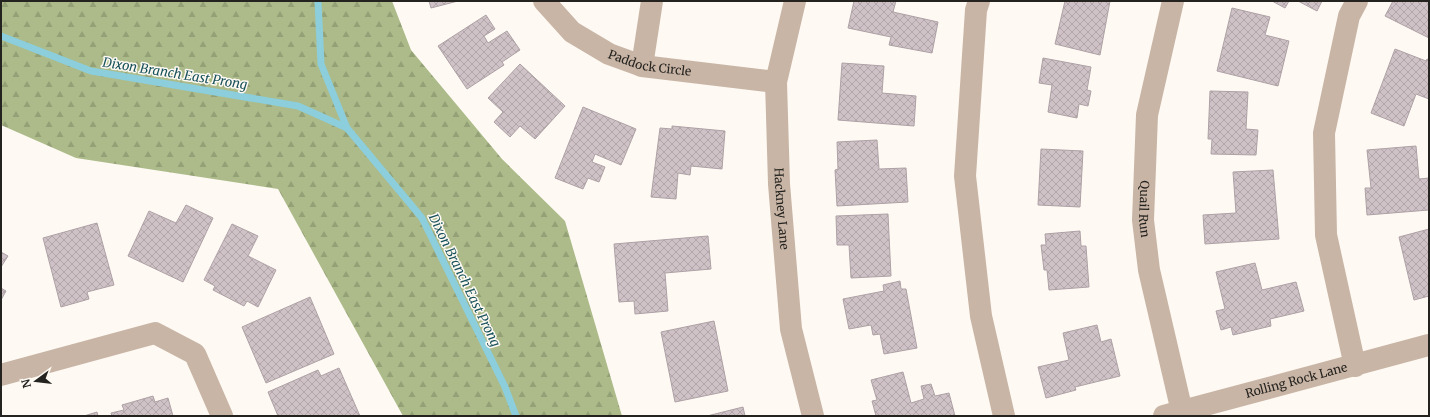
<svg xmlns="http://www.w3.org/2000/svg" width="1430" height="417" viewBox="0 0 1430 417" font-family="Merriweather,serif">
<defs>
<pattern id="forest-firs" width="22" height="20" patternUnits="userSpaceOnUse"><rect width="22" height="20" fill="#acbb89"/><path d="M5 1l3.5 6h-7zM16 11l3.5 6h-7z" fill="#94a076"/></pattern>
<pattern id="building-cross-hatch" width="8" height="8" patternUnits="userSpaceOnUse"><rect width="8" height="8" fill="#cfc2c7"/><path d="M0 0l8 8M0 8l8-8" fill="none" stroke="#b2a6aa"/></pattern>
</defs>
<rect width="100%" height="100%" fill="#fefaf3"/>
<path fill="url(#forest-firs)" d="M 1,1 L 392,1 L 411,50 L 502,159 L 565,221 L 622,416 L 403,416 L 278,189 L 76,158 L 1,125 Z"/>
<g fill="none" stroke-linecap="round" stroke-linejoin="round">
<g stroke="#8ccedb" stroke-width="7">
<path d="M 318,1 L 321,64 L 347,128"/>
<path d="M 1,36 L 91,71 L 298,106 L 347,128 L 422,218 L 505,387 L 516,416"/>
</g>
</g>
<g fill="url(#building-cross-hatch)" stroke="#aea1a6">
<path d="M 429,1 L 458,1 L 431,8 Z"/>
<path d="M 854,1 L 896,1 L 893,12 L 938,22 L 932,53 L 889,45 L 891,37 L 848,28 Z"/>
<path d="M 1065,1 L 1110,1 L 1100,55 L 1055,44 Z"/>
<path d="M 1272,1 L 1289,1 L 1285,8 Z"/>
<path d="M 1298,1 L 1322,1 L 1317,11 Z"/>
<path d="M 1393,1 L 1429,1 L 1429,38 L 1385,16 Z"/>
<path d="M 1232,8 L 1270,17 L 1265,35 L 1289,41 L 1278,86 L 1217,71 Z"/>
<path d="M 486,15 L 495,29 L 484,36 L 488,43 L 507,31 L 520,50 L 502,62 L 504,65 L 467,89 L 438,46 Z"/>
<path d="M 1395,49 L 1426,61 L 1427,59 L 1429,60 L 1429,99 L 1416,94 L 1404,126 L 1371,113 Z"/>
<path d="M 1043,58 L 1091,67 L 1087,90 L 1091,91 L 1088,106 L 1079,104 L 1077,118 L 1048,112 L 1052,85 L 1039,83 Z"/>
<path d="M 842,63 L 884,66 L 882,93 L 916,96 L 914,126 L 838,120 Z"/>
<path d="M 520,64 L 565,106 L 535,139 L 520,126 L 510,137 L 494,122 L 503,112 L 488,98 Z"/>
<path d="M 1210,91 L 1248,92 L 1246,129 L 1258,130 L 1256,155 L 1211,154 L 1212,139 L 1208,139 Z"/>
<path d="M 583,107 L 636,129 L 621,165 L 595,154 L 592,162 L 605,167 L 599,182 L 588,178 L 583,189 L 555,178 Z"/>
<path d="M 672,126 L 725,131 L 722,169 L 691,166 L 690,175 L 678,173 L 676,199 L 651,197 L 660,128 L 672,129 Z"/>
<path d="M 877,140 L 879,169 L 906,168 L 908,202 L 837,206 L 835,170 L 838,169 L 837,142 Z"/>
<path d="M 1416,146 L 1419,179 L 1429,178 L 1429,210 L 1367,215 L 1365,188 L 1371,188 L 1367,150 Z"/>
<path d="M 1041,149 L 1083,151 L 1080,207 L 1038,205 Z"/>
<path d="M 1273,170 L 1279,239 L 1205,244 L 1203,215 L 1236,213 L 1233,172 Z"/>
<path d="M 186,205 L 213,218 L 183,282 L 128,256 L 149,211 L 176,223 Z"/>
<path d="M 888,214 L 891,276 L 851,278 L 849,245 L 837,245 L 836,216 Z"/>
<path d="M 97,223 L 114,285 L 87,292 L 89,299 L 61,307 L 43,238 Z"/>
<path d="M 232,224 L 258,236 L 248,256 L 276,270 L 258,307 L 247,301 L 244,306 L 213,290 L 215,286 L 204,280 Z"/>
<path d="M 1429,229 L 1429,296 L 1414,300 L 1399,237 Z"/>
<path d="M 1080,231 L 1081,246 L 1086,246 L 1089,287 L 1049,290 L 1047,270 L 1044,270 L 1041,245 L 1046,245 L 1045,234 Z"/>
<path d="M 708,236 L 711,269 L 665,273 L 668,311 L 635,314 L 634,301 L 619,302 L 614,244 Z"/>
<path d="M 1,252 L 8,256 L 1,267 Z"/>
<path d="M 1255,263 L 1262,290 L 1296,282 L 1304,311 L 1270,319 L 1271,326 L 1233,335 L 1231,327 L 1221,330 L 1216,311 L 1225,309 L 1216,272 Z"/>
<path d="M 900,281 L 901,289 L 906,289 L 917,348 L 884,354 L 880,334 L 873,335 L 871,325 L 849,329 L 843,299 L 884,291 L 883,285 Z"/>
<path d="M 1,288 L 6,291 L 1,300 Z"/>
<path d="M 310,297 L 334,354 L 266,383 L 242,327 Z"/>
<path d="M 714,321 L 728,391 L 675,402 L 661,332 Z"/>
<path d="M 1097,325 L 1101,342 L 1111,339 L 1120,376 L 1075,387 L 1076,390 L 1046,398 L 1038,367 L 1069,360 L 1063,333 Z"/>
<path d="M 339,368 L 360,416 L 278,416 L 268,392 L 318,370 L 321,376 Z"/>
<path d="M 903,372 L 911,403 L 924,399 L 921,386 L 931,384 L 935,396 L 949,393 L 955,416 L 876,416 L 872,401 L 877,400 L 871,380 Z"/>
<path d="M 153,396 L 155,402 L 168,398 L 173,416 L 112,416 L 111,413 L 124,410 L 122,405 Z"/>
<path d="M 743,407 L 745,416 L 707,416 Z"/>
<path d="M 97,412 L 98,416 L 84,416 Z"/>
</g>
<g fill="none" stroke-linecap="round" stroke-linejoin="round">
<g stroke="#c9b5a6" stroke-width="22">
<path id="s1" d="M 544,1 L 572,32 L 609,54 L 642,66 L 776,82"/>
<path id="s2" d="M 795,1 L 776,82 L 779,184 L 791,329 L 813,416"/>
<path d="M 979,1 L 976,10 L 965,176 L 981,316 L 1004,416"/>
<path id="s3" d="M 1173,1 L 1147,115 L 1143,220 L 1149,270 L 1183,416"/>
<path d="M 642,66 L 652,1"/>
<path d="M 1355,366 L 1326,235 L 1324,133 L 1349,16 L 1357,1"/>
<path d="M 1,375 L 155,333 L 195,354 L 222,416"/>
<path id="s4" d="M 1164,416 L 1429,345"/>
</g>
</g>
<g text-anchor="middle" stroke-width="3" stroke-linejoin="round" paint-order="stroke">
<g font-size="12" fill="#25231f" stroke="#fefaf3">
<text dy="4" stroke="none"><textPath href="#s1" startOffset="127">Paddock Circle</textPath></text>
<text dy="4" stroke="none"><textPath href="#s2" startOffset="210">Hackney Lane</textPath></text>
<text dy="4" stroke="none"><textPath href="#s3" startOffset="211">Quail Run</textPath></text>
<text dy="4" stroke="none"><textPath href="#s4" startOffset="137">Rolling Rock Lane</textPath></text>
</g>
<g font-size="13" font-style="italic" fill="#18515b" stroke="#fefaf3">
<text transform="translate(175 73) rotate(9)" y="5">Dixon Branch East Prong</text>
<text transform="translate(465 280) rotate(64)" y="5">Dixon Branch East Prong</text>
</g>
</g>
<rect width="1430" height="417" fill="none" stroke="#25231f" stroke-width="4"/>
<g transform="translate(36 381) rotate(255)" stroke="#fefaf3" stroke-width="3" paint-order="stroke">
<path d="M0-3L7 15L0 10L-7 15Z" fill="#25231f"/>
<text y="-6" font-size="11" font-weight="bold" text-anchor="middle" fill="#25231f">N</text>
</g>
</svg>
